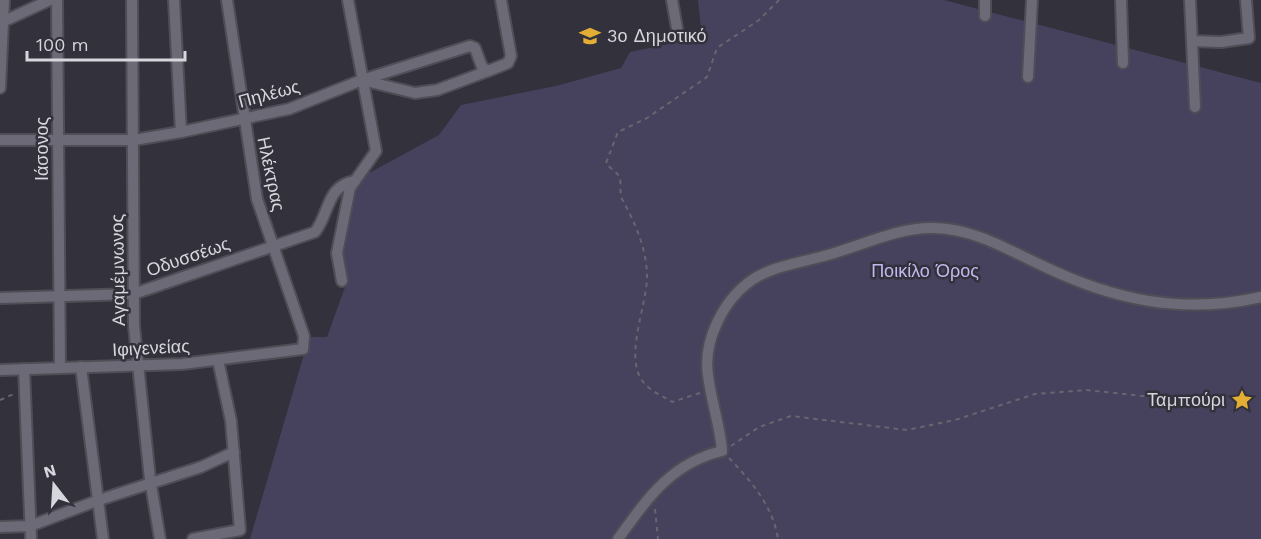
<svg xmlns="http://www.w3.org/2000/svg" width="1261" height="539" viewBox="0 0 1261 539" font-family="'Work Sans',sans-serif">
<rect width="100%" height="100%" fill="#32313c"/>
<path fill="#46425e" d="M 698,0 L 944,0 L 1261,83 L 1261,539 L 250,539 L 309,337 L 327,337 L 348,279 L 341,255 L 353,190 L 360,178 L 439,135 L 461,105 L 556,86 L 621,68 L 630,52 L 702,37 Z"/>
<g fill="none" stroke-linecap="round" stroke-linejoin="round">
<defs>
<g id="minor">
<path d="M 57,0 L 60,368"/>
<path d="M 132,0 L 134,326 L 150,479 L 160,539"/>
<path d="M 174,0 L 181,132"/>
<path d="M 672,0 L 678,34"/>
<path d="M 1121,0 L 1123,63"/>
<path d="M 1190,0 L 1195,107"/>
<path d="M 985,16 L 985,0"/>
<path d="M 0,23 L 50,0"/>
<path d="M 1192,41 L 1221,42 L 1249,38 L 1246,0"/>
<path d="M 1028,77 L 1032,0"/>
<path d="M 362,80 L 415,93 L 437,90 L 488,71"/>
<path d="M 0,88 L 4,0"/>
<path d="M 0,140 L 134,140 L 181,132 L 289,109 L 362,80 L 470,46 L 475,48 L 482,67 L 488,71 L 508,63 L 511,56 L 501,0"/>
<path d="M 342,281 L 337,253 L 350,188 L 376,151 L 348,0"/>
<path d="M 0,298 L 133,294 L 148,289 L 315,232 C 330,213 326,186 355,181"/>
<path d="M 81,367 L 103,539"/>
<path d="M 24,369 L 31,539"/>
<path d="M 0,370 L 182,364 L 303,349 L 304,336 L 257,199 L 227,0"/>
<path d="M 0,527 L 30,526 L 99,500 L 201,467 L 234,452"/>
<path d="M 193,539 L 240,530 L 231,421 L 218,360"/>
<path d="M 618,539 C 647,499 671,463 722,451 C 720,425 711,401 708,375 C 703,341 723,300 752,280 C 771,267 798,263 820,257 C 858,248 895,227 934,228 C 975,229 1006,249 1041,265 C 1113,300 1182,315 1261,297"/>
</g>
</defs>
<use href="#minor" stroke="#4f4e57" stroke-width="14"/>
<g stroke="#676670" stroke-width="2" stroke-dasharray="4.5 4.5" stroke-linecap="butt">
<path d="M 700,393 L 672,402 C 664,397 655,393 648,387 C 619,363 649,305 647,272 C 645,244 634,221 622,199 C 619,192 622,182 619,176 C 616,171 609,168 606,163 L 618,132 L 647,118 L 707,77 L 717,48 L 759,20 L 779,0"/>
<path d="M 0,400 L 14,394"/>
<path d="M 731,446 L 759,427 L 791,416 L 907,430 L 955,420 L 1035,394 L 1087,390 L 1151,397"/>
<path d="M 729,458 C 751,481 773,506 778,539"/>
<path d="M 655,509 L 658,539"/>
</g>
<use href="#minor" stroke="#6c6a77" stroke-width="10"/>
</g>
<defs>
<symbol id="school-bare" viewBox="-9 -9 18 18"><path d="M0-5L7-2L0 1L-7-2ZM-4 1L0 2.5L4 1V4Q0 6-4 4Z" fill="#e2af34" stroke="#32313c" stroke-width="2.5" paint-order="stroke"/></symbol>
<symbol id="sight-bare" viewBox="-9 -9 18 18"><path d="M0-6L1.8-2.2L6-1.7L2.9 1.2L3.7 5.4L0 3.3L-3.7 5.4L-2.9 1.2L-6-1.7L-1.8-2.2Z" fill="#e2af34" stroke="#32313c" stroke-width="2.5" paint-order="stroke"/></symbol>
</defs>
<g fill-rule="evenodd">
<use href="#school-bare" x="575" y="21" width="30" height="30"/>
<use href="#sight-bare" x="1227" y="385" width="30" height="30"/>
</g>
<g text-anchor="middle" stroke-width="5" stroke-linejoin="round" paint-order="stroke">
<g font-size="18" fill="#d6d6dd" stroke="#32313c" text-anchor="start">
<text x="607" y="42">3ο Δημοτικό</text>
<text x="1225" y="406" text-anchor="end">Ταμπούρι</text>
</g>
<g font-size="18" fill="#d6d6dd" stroke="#32313c">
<text transform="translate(269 94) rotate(-15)" y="6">Πηλέως</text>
<text transform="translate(42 149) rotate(-90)" y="6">Ιάσονος</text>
<text transform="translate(271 174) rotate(78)" y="6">Ηλέκτρας</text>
<text transform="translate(188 257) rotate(-19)" y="6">Οδυσσέως</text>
<text transform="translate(118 270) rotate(-91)" y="6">Αγαμέμνωνος</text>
<text transform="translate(151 348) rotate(-3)" y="6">Ιφιγενείας</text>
</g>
<g font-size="18" fill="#c0b9ef" stroke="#32313c">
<text x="925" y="277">Ποικίλο Όρος</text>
</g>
</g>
<g transform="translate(54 485) rotate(343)" stroke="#32313c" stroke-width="4.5" paint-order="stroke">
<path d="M0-4.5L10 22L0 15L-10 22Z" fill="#d6d6dd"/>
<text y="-9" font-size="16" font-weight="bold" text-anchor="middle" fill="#d6d6dd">N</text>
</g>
<path d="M27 51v9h158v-9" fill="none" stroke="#d6d6dd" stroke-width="3"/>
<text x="36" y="51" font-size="18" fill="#d6d6dd" stroke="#32313c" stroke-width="4.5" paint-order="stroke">100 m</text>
</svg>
